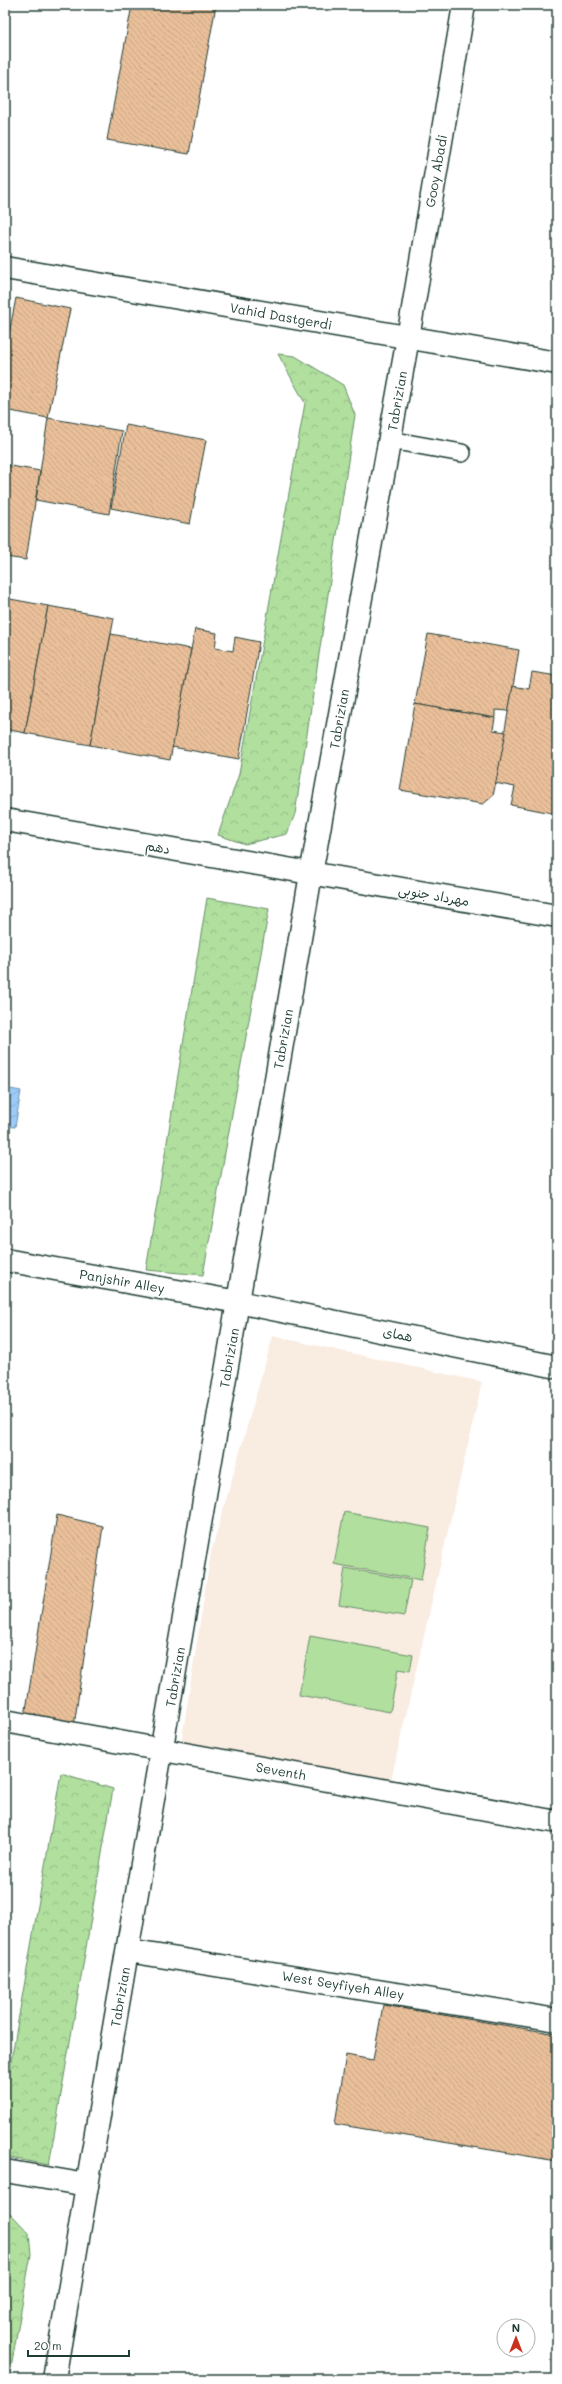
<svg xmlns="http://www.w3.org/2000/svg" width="562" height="2384" viewBox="0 0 562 2384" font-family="Mali,'Playpen Sans Arabic',sans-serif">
<defs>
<pattern id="forest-crowns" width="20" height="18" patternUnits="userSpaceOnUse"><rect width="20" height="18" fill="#b0df9e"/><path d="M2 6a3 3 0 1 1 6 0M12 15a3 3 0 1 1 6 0" fill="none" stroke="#97c089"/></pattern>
<pattern id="water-waves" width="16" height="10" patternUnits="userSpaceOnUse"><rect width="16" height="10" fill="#9dcaf8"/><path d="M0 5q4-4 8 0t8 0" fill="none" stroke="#87aed5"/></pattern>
<pattern id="building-back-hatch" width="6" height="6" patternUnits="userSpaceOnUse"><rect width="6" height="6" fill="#eabf9a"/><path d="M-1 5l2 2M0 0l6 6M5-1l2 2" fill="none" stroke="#c8a585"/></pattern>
</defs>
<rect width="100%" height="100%" fill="#fff"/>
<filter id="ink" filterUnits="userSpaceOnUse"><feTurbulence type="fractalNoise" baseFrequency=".025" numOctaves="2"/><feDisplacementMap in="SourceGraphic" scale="8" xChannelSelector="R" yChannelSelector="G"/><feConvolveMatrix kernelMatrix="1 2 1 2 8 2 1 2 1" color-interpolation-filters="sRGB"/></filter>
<g filter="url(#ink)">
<path fill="#f9ece1" d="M 273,1336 L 482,1382 L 391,1780 L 181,1745 L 211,1552 Z"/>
<g fill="#b0df9e" stroke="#688e69">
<path d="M 344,1512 L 430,1528 L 421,1580 L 334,1564 Z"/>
<path d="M 345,1568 L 411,1580 L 404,1616 L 339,1605 Z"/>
<path d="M 310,1636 L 413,1655 L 410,1671 L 398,1669 L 390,1712 L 299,1695 Z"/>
</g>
<g fill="url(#forest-crowns)" stroke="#688e69">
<path d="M 278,354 L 295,356 L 343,385 L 355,415 L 295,814 L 287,834 L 245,844 L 218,835 L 239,774 L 305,403 Z"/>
<path d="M 207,898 L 269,909 L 203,1275 L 146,1270 Z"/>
<path d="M 61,1773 L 113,1789 L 49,2165 L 5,2157 L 5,2096 Z"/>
<path d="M 5,2212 L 11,2214 L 29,2233 L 31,2254 L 9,2379 L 5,2379 Z"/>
</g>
<path fill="url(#water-waves)" stroke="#6b92aa" d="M 5,1088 L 21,1091 L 15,1127 L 5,1126 Z"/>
<g fill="url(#building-back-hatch)" stroke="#1f3d34">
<path d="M 132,5 L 216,5 L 189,154 L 107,140 Z"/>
<path d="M 16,298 L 70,309 L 48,418 L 5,410 L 5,354 Z"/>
<path d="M 48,418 L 122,431 L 109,514 L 36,500 Z"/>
<path d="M 126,425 L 206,440 L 190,524 L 111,508 Z"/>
<path d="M 5,465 L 40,471 L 26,560 L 5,557 Z"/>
<path d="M 5,598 L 48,606 L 25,733 L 5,729 Z"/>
<path d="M 48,606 L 114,618 L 90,745 L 25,733 Z"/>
<path d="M 195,629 L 217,633 L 215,648 L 233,651 L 235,637 L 259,642 L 239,759 L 172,747 Z"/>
<path d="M 111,634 L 191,649 L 170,760 L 90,745 Z"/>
<path d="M 428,634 L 519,650 L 509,711 L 495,710 L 495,718 L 415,704 Z"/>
<path d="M 532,672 L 557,676 L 557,814 L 511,805 L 515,787 L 495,783 L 513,686 L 529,689 Z"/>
<path d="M 415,704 L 495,718 L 493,730 L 506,732 L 493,796 L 483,804 L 400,790 Z"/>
<path d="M 57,1515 L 103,1526 L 74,1726 L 25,1716 Z"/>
<path d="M 383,2005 L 557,2034 L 557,2161 L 335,2124 L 346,2055 L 373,2060 Z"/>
</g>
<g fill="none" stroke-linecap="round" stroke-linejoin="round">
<defs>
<path id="lane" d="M 390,440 L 462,453"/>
<g id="street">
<path d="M 5,820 L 557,916"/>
<path d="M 5,1260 L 238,1302 L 557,1367"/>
<path d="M 5,1721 L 557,1822"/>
<path d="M 128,1951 L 557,2020"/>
<path d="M 5,2171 L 87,2185"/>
<path d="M 54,2379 L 311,874 L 408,338 L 464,5"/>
</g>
<path id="secondary" d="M 5,268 L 557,363"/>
</defs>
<use href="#lane" stroke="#1f3d34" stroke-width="20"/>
<use href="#street" stroke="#1f3d34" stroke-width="25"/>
<use href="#secondary" stroke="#1f3d34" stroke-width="25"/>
<use href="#lane" stroke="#fff" stroke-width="17"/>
<use href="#street" stroke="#fff" stroke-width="22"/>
<use href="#secondary" stroke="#fff" stroke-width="22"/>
</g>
</g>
<g text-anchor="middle" stroke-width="3" stroke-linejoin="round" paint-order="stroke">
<g font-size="13" fill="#1f3d34" stroke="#fff">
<text transform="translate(436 171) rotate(-80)" y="5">Gooy Abadi</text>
<text transform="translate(281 316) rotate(10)" y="5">Vahid Dastgerdi</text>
<text transform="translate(397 401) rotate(-80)" y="5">Tabrizian</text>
<text transform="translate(339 719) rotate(-80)" y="5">Tabrizian</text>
<text transform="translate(158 847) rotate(10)" y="5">دهم</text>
<text transform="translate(434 895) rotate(10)" y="5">مهرداد جنوبی</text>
<text transform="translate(283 1039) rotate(-80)" y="5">Tabrizian</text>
<text transform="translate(122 1281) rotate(10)" y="5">Panjshir Alley</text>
<text transform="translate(398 1334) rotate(11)" y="5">همای</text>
<text transform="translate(229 1358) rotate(-80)" y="5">Tabrizian</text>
<text transform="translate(175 1677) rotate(-80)" y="5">Tabrizian</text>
<text transform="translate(281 1771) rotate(10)" y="5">Seventh</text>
<text transform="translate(343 1985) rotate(9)" y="5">West Seyfiyeh Alley</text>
<text transform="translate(120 1997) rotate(-80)" y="5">Tabrizian</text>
</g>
</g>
<rect width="562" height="2384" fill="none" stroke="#fff" stroke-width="20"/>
<rect x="10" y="10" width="542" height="2364" fill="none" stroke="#1f3d34" stroke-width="1.5" filter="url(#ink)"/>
<g transform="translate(516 2338)"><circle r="19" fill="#ffffff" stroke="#a5b1ae"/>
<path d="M0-3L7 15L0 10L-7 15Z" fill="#c8321e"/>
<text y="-6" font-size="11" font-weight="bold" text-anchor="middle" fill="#1f3d34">N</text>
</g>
<path d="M28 2350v6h101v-6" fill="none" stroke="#1f3d34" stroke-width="2"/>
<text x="34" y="2350" font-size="12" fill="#1f3d34" stroke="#ffffff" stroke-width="3" paint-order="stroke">20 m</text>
</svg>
